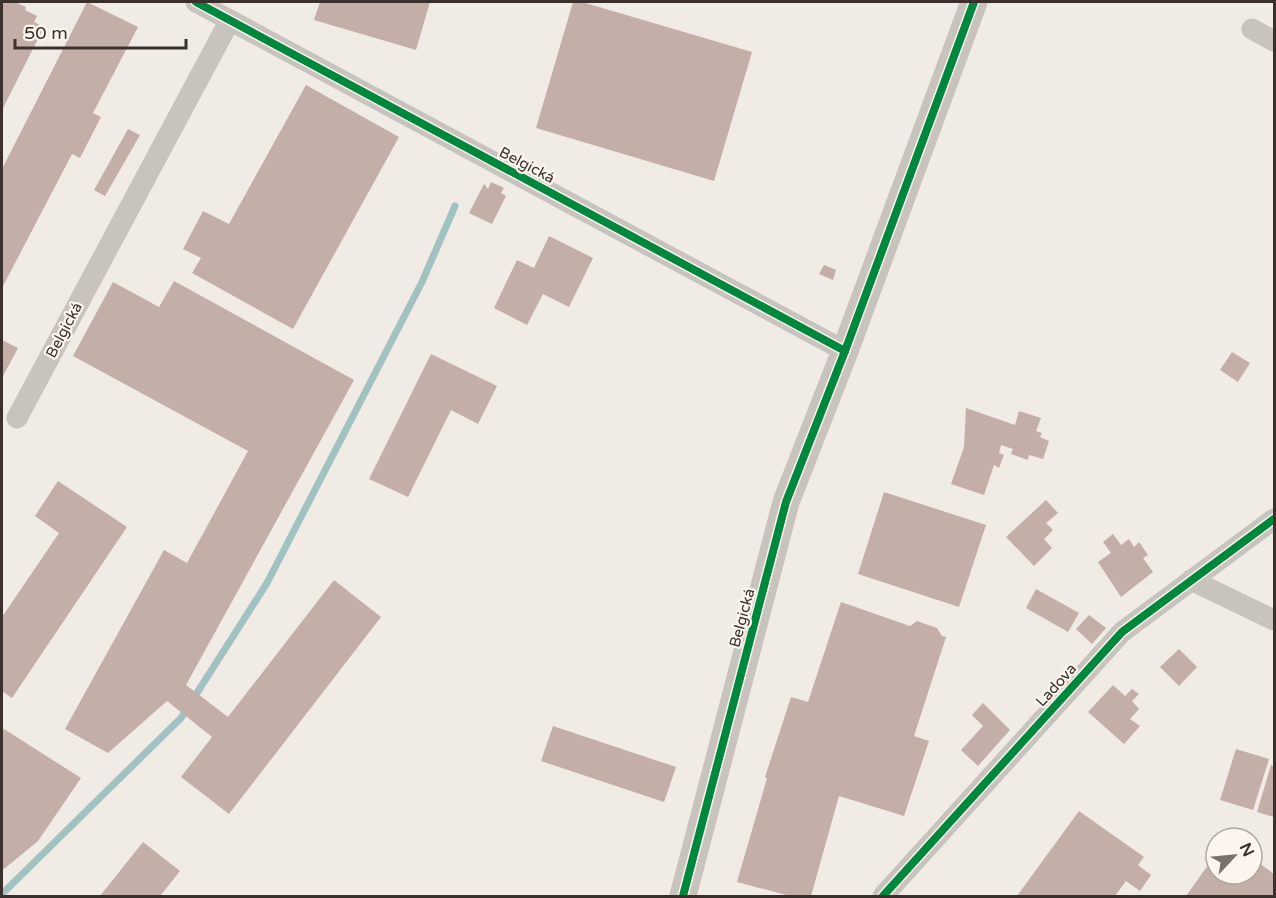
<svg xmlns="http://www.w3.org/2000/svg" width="1276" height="898" viewBox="0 0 1276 898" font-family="'Varela Round',sans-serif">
<rect width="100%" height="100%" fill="#f0ebe5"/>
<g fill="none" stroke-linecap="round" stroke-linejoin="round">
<path stroke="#a1c2c1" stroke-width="7" d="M 2,894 L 181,718 L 267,583 L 422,282 L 455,206"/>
</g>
<g fill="#c3afa7">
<path d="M 2,2 L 15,2 L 26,7 L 25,10 L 37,16 L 34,22 L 44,27 L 2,110 Z"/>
<path d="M 87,2 L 138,27 L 93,113 L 101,117 L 80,158 L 72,154 L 2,288 L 2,169 Z"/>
<path d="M 320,2 L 430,2 L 416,50 L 314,20 Z"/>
<path d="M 573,2 L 582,2 L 752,52 L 714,181 L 536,128 Z"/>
<path d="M 306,85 L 399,137 L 293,329 L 192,273 L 201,258 L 183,249 L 203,211 L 229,224 Z"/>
<path d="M 128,129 L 140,135 L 105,196 L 94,190 Z"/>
<path d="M 491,182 L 504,188 L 501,193 L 506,196 L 492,224 L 469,213 L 484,184 L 488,189 Z"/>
<path d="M 549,236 L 593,258 L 569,307 L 543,294 L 527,325 L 494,308 L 517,260 L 534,268 Z"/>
<path d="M 824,265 L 836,270 L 833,280 L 819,274 Z"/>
<path d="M 174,281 L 354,380 L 186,685 L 228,717 L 334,580 L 381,617 L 229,814 L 181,777 L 212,737 L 167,701 L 108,753 L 65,729 L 164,550 L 187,563 L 248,451 L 73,356 L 113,282 L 159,307 Z"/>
<path d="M 2,340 L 18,348 L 2,378 Z"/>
<path d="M 1232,352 L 1250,363 L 1238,382 L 1220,370 Z"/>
<path d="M 431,354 L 497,386 L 478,424 L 451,410 L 408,497 L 369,479 Z"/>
<path d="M 966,408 L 1015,425 L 1019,411 L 1041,418 L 1036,431 L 1042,433 L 1040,437 L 1049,441 L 1043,459 L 1029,455 L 1028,460 L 1011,454 L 1013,449 L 1001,445 L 999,453 L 1004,455 L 999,468 L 994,465 L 984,495 L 951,484 L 964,447 Z"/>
<path d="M 58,481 L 127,527 L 12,698 L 2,691 L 2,617 L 59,533 L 35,516 Z"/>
<path d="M 884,492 L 986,525 L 959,607 L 858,574 Z"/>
<path d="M 1046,500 L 1058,513 L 1046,523 L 1053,530 L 1044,539 L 1052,548 L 1034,566 L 1006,537 Z"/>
<path d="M 1113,534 L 1121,545 L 1129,539 L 1134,547 L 1139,542 L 1148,555 L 1143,558 L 1153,572 L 1121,597 L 1098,562 L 1111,553 L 1103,542 Z"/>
<path d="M 1036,589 L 1079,613 L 1068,632 L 1026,608 Z"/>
<path d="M 841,602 L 910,626 L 917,621 L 937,628 L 942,636 L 946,637 L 914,736 L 929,741 L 904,816 L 839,796 L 811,896 L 790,896 L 737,882 L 767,778 L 765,777 L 791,697 L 808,702 Z"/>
<path d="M 1089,615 L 1106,628 L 1092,644 L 1076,629 Z"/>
<path d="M 1179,649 L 1197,667 L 1179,686 L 1160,667 Z"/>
<path d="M 1113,685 L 1125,696 L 1132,689 L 1139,694 L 1132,701 L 1139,709 L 1130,719 L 1140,726 L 1124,744 L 1088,712 Z"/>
<path d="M 983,703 L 1010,730 L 978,766 L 961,750 L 983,726 L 972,715 Z"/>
<path d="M 553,726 L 676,767 L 664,802 L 541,761 Z"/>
<path d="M 4,729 L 81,778 L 38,841 L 4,869 L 2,868 L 2,733 Z"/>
<path d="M 1236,749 L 1269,759 L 1253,810 L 1220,800 Z"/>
<path d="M 1271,765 L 1274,767 L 1274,817 L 1257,812 Z"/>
<path d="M 1079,811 L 1144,857 L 1138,865 L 1151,875 L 1140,891 L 1126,881 L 1115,896 L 1017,896 Z"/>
<path d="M 143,842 L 180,871 L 160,896 L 100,896 Z"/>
<path d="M 1216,854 L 1216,874 L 1252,874 L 1252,858 L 1274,874 L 1274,896 L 1186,896 Z"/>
</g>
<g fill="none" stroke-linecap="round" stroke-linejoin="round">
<g stroke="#c9c3be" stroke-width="21">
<path d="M 196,2 L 845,351"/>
<path d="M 1252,29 L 1274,41"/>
<path d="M 17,418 L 230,20"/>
<path d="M 1191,580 L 1274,620"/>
<path d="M 883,896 L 1122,632 L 1274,519"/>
</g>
<path stroke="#c9c3be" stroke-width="27" d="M 683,896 L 786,502 L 845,351 L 974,2"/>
<defs>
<g id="cycleway">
<path d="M 196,2 L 845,351"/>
<path d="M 683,896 L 786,502 L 845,351 L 974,2"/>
<path d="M 883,896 L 1122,632 L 1274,519"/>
</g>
</defs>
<use href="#cycleway" stroke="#fbf5ee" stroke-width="11"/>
<use href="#cycleway" stroke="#00873e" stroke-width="8"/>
</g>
<g text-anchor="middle" stroke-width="4.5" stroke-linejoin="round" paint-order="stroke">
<g font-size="15" fill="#3b302b" stroke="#fbf5ee">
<text transform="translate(527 165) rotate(28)" y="5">Belgická</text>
<text transform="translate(64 330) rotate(-62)" y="5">Belgická</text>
<text transform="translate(742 618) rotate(-75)" y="5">Belgická</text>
<text transform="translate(1056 685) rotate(-48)" y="5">Ladova</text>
</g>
</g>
<rect width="1276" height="898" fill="none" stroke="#3b302b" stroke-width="6"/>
<g transform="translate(1234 856) rotate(64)"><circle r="28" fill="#fbf5ee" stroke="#aea6a0" stroke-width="1.5"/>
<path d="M0-4.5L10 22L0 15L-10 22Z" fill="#7a716c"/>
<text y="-9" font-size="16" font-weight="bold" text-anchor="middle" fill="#3b302b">N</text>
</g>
<path d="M15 39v9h171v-9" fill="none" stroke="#3b302b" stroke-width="3"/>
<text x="24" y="39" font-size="18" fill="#3b302b" stroke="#fbf5ee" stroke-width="4.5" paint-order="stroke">50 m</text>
</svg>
